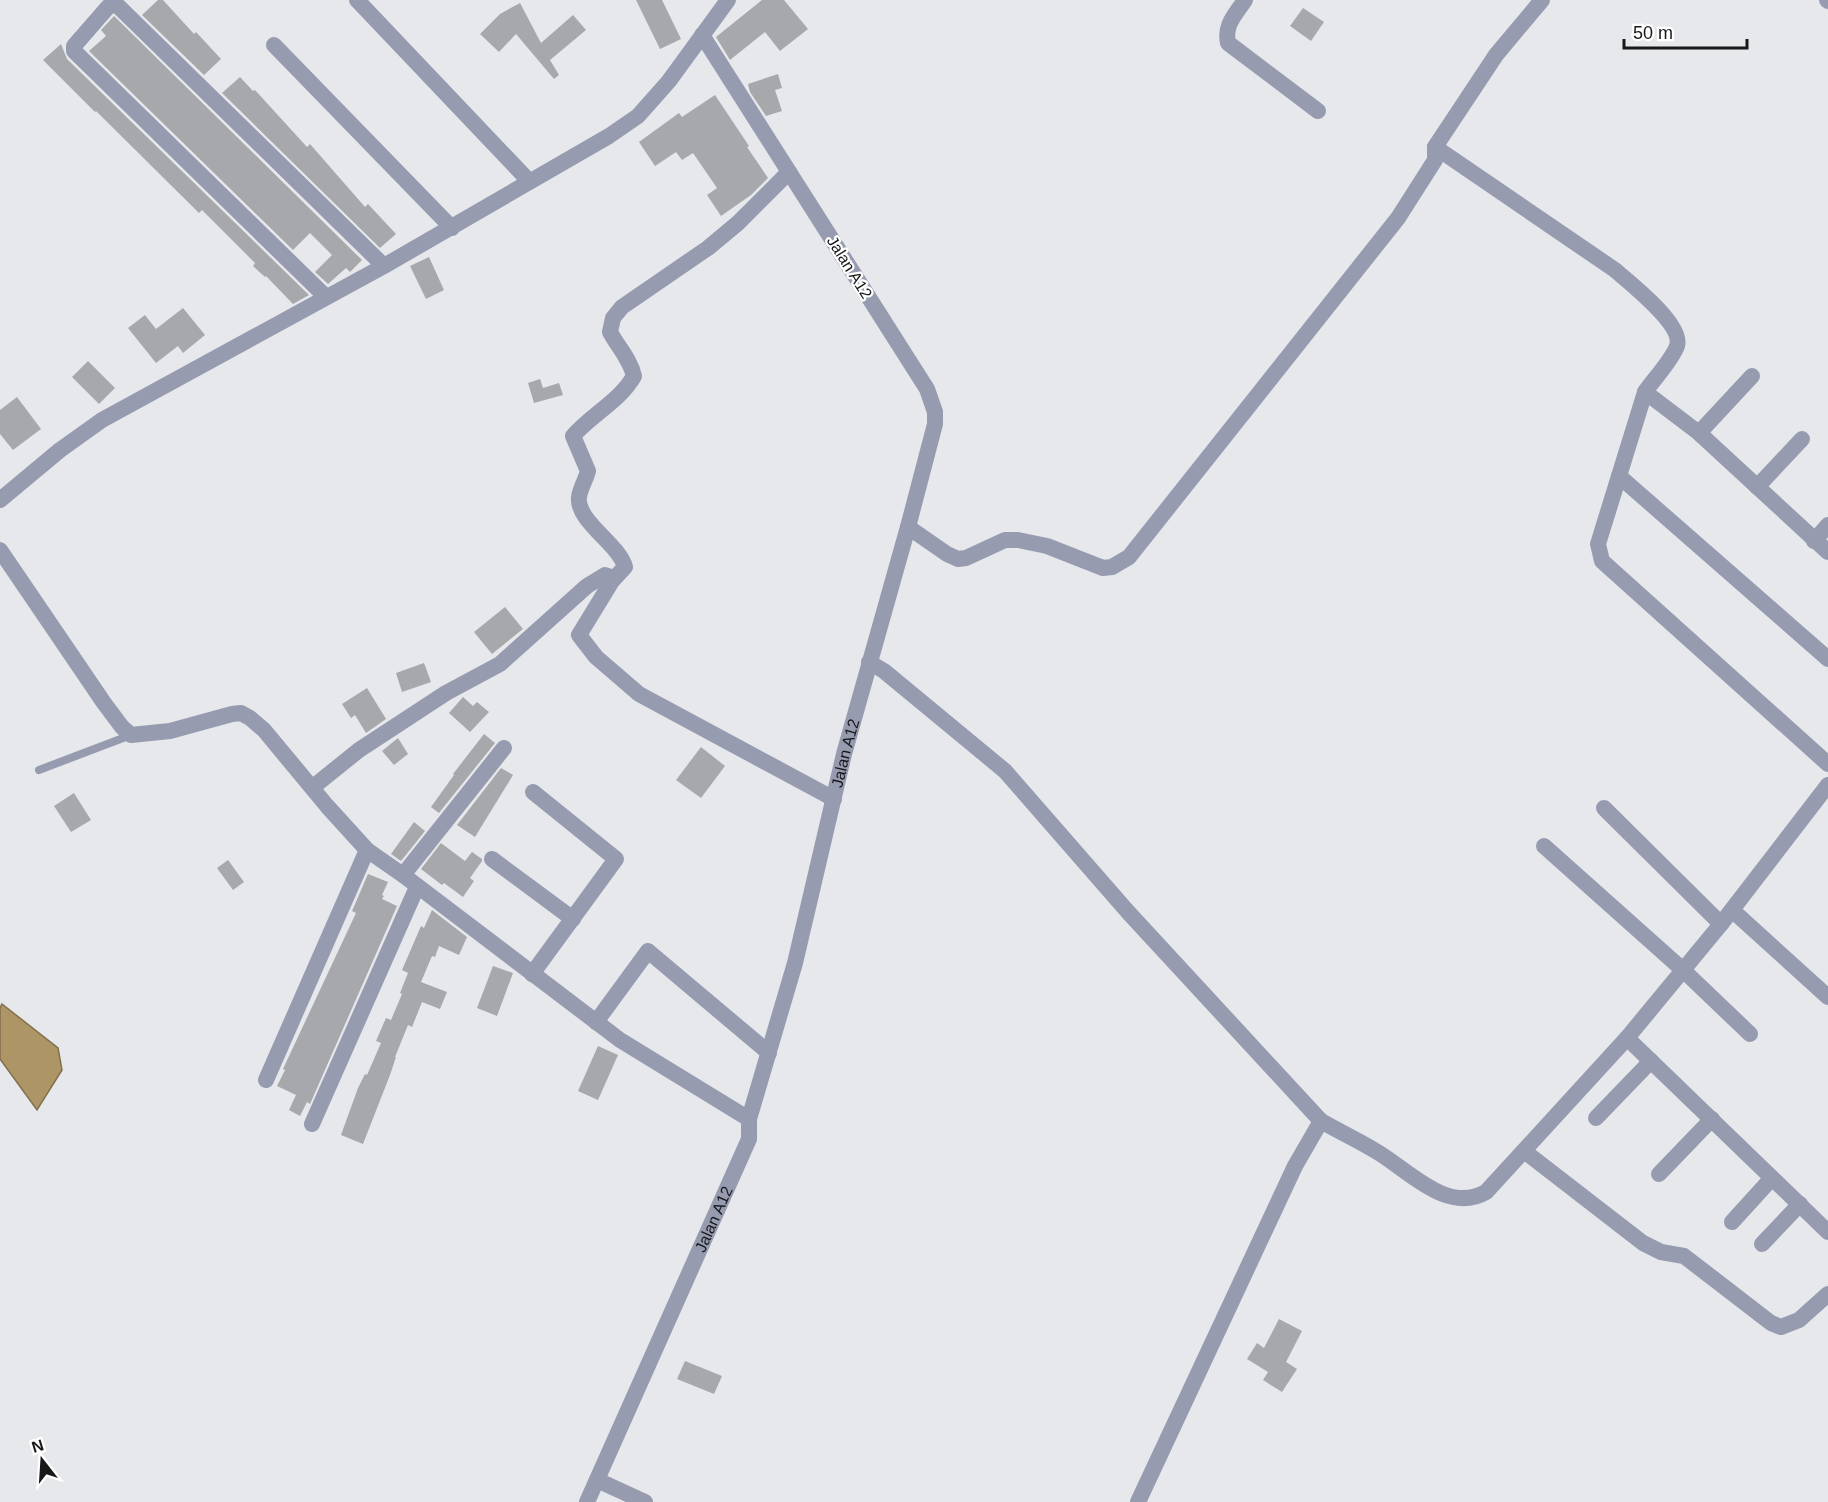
<svg xmlns="http://www.w3.org/2000/svg" width="1828" height="1502" viewBox="0 0 1828 1502" font-family="Arial,sans-serif">
<rect width="100%" height="100%" fill="#e7e8eb"/>
<path fill="#ae9566" stroke="#81704f" stroke-width="1.5" d="M 2,1004 L 58,1048 L 62,1070 L 37,1110 L 0,1059 L 0,1008 Z"/>
<g fill="#a7a8ab">
<path d="M 158,0 L 163,0 L 194,34 L 196,32 L 221,59 L 204,75 L 142,15 Z"/>
<path d="M 636,0 L 662,0 L 681,39 L 660,49 Z"/>
<path d="M 762,0 L 784,0 L 808,29 L 780,51 L 765,32 L 730,60 L 716,37 Z"/>
<path d="M 520,3 L 541,43 L 573,15 L 586,30 L 550,60 L 559,75 L 554,79 L 516,34 L 499,52 L 480,34 L 500,14 Z"/>
<path d="M 1303,8 L 1324,22 L 1311,41 L 1290,26 Z"/>
<path d="M 114,16 L 362,260 L 350,272 L 346,268 L 328,284 L 315,272 L 332,255 L 310,233 L 293,250 L 89,51 L 106,36 L 101,30 Z"/>
<path d="M 61,44 L 67,59 L 309,295 L 293,304 L 266,276 L 265,277 L 253,266 L 255,263 L 202,210 L 199,213 L 96,111 L 95,112 L 43,60 Z"/>
<path d="M 778,74 L 782,88 L 775,90 L 782,111 L 766,116 L 750,92 L 748,84 Z"/>
<path d="M 240,77 L 253,91 L 255,90 L 307,147 L 310,144 L 365,207 L 368,204 L 396,234 L 380,248 L 222,93 Z"/>
<path d="M 715,95 L 749,146 L 747,147 L 768,178 L 751,195 L 721,216 L 707,195 L 717,188 L 693,153 L 682,160 L 676,152 L 655,166 L 639,142 L 679,113 L 682,117 Z"/>
<path d="M 429,257 L 444,290 L 426,299 L 410,266 Z"/>
<path d="M 183,308 L 205,335 L 183,353 L 178,346 L 156,363 L 128,328 L 145,315 L 156,329 Z"/>
<path d="M 88,361 L 115,388 L 99,404 L 72,377 Z"/>
<path d="M 540,379 L 543,388 L 559,383 L 563,395 L 534,403 L 528,383 Z"/>
<path d="M 17,397 L 41,429 L 13,450 L 0,434 L 0,410 Z"/>
<path d="M 505,607 L 523,629 L 492,654 L 474,632 Z"/>
<path d="M 424,663 L 431,682 L 402,692 L 396,673 Z"/>
<path d="M 367,688 L 386,719 L 366,733 L 355,715 L 351,718 L 342,704 Z"/>
<path d="M 463,697 L 473,706 L 477,702 L 489,712 L 470,732 L 449,713 Z"/>
<path d="M 484,734 L 495,743 L 439,813 L 431,807 L 454,775 L 453,774 Z"/>
<path d="M 398,738 L 408,754 L 394,765 L 382,751 Z"/>
<path d="M 701,747 L 725,766 L 701,798 L 676,780 Z"/>
<path d="M 501,768 L 513,775 L 475,837 L 457,825 Z"/>
<path d="M 74,793 L 91,820 L 71,832 L 54,806 Z"/>
<path d="M 414,822 L 425,831 L 401,861 L 391,854 Z"/>
<path d="M 441,843 L 465,861 L 472,852 L 482,859 L 482,861 L 470,878 L 474,881 L 463,897 L 444,883 L 442,885 L 421,869 Z"/>
<path d="M 228,860 L 244,882 L 233,890 L 217,868 Z"/>
<path d="M 368,874 L 388,882 L 382,895 L 384,896 L 382,899 L 397,906 L 310,1104 L 307,1102 L 300,1116 L 289,1110 L 296,1095 L 277,1086 L 285,1070 L 283,1069 L 356,913 L 352,911 Z"/>
<path d="M 432,910 L 467,937 L 459,955 L 439,946 L 435,957 L 432,956 L 421,982 L 447,992 L 440,1009 L 422,1002 L 412,1027 L 408,1025 L 395,1057 L 396,1057 L 390,1075 L 363,1144 L 341,1135 L 358,1088 L 365,1074 L 367,1075 L 381,1043 L 376,1041 L 386,1018 L 391,1020 L 402,994 L 400,993 L 408,973 L 402,970 L 421,926 L 424,928 Z"/>
<path d="M 493,966 L 513,973 L 497,1016 L 477,1008 Z"/>
<path d="M 598,1046 L 618,1055 L 598,1100 L 578,1091 Z"/>
<path d="M 1279,1319 L 1302,1331 L 1286,1362 L 1297,1369 L 1282,1392 L 1263,1380 L 1268,1372 L 1247,1359 L 1257,1343 L 1264,1348 Z"/>
<path d="M 685,1361 L 722,1376 L 714,1394 L 677,1379 Z"/>
</g>
<g fill="none" stroke-linecap="round" stroke-linejoin="round">
<path stroke="#969bb0" stroke-width="8" d="M 39,770 L 131,735"/>
<g stroke="#969bb0" stroke-width="16">
<path d="M 357,0 L 529,181"/>
<path d="M 1245,0 C 1235,15 1224,25 1228,43 L 1318,111"/>
<path d="M 274,45 L 452,228"/>
<path d="M 1435,147 L 1615,270 C 1630,283 1684,325 1677,346 C 1672,360 1654,379 1645,392 L 1699,433 L 1828,552"/>
<path d="M 789,172 L 738,223 L 708,248 L 622,307 L 613,318 L 610,332 C 618,347 630,359 634,376 C 620,401 592,414 573,436 L 588,471 C 586,479 580,489 579,497 C 576,521 619,544 625,567 L 612,581 L 579,635 L 596,657 L 639,694 L 834,799"/>
<path d="M 326,297 L 74,51 L 74,46 L 108,7 L 112,5 L 118,6 L 384,266"/>
<path d="M 1645,392 L 1598,544 L 1602,561 L 1828,764"/>
<path d="M 1699,433 L 1752,376"/>
<path d="M 1619,476 L 1828,659"/>
<path d="M 1757,487 L 1802,439"/>
<path d="M 0,500 L 60,450 L 102,420 L 384,266 L 609,136 L 638,116 L 669,81 L 728,0"/>
<path d="M 908,527 L 947,554 L 958,559 L 966,558 L 1005,540 L 1018,540 L 1047,546 L 1103,568 L 1112,567 L 1129,557 L 1398,218 L 1435,160 L 1435,147 L 1496,55 L 1542,0"/>
<path d="M 1814,541 L 1828,525"/>
<path d="M 0,550 L 104,703 L 122,727 L 131,735 L 170,731 L 232,714 L 241,713 L 250,718 L 264,730 L 327,806 L 367,850 L 403,875 L 620,1040 L 749,1119"/>
<path d="M 869,662 L 884,671 L 1005,771 L 1128,912 L 1321,1121"/>
<path d="M 313,787 L 359,750 L 446,693 L 500,664 L 587,586 L 605,575 L 611,577 L 612,581"/>
<path d="M 1604,808 L 1721,924"/>
<path d="M 1544,846 L 1683,970 L 1750,1034"/>
<path d="M 492,859 L 573,919"/>
<path d="M 403,875 L 504,748"/>
<path d="M 1732,910 L 1828,997"/>
<path d="M 532,974 L 616,859 L 533,792"/>
<path d="M 596,1022 L 648,951 L 769,1053"/>
<path d="M 1627,1038 L 1828,1232"/>
<path d="M 266,1080 L 367,850"/>
<path d="M 1596,1118 L 1651,1061"/>
<path d="M 312,1124 L 417,887"/>
<path d="M 1524,1151 L 1643,1243 L 1661,1252 L 1684,1256 L 1771,1323 L 1781,1327 L 1799,1320 L 1828,1294"/>
<path d="M 1659,1174 L 1712,1119"/>
<path d="M 1732,1222 L 1772,1178"/>
<path d="M 1762,1244 L 1800,1204"/>
<path d="M 597,1480 L 645,1502"/>
<path id="s1" d="M 587,1502 L 749,1139 L 749,1119 L 795,963 L 844,754 L 908,527 L 935,424 L 935,412 L 927,389 L 702,35"/>
<path d="M 1138,1502 L 1295,1166 L 1321,1121 C 1340,1132 1360,1141 1379,1153 C 1410,1172 1448,1214 1486,1192 L 1627,1038 L 1721,924 L 1828,785"/>
</g>
<path stroke="#969bb0" stroke-width="16" d="M 1827,0 L 1828,1"/>
</g>
<g text-anchor="middle" stroke-width="4.5" stroke-linejoin="round" paint-order="stroke">
<g font-size="16" fill="#181819" stroke="#fff">
<text transform="translate(850 267) rotate(58)" y="6">Jalan A12</text>
<text dy="6" stroke="none"><textPath href="#s1" startOffset="796">Jalan A12</textPath></text>
<text dy="6" stroke="none"><textPath href="#s1" startOffset="310">Jalan A12</textPath></text>
</g>
</g>
<g transform="translate(42 1460) rotate(343)" stroke="#ffffff" stroke-width="4.5" paint-order="stroke">
<path d="M0-4.5L10 22L0 15L-10 22Z" fill="#181819"/>
<text y="-9" font-size="16" font-weight="bold" text-anchor="middle" fill="#181819">N</text>
</g>
<path d="M1624 39v9h123v-9" fill="none" stroke="#181819" stroke-width="3"/>
<text x="1633" y="39" font-size="18" fill="#181819" stroke="#ffffff" stroke-width="4.5" paint-order="stroke">50 m</text>
</svg>
